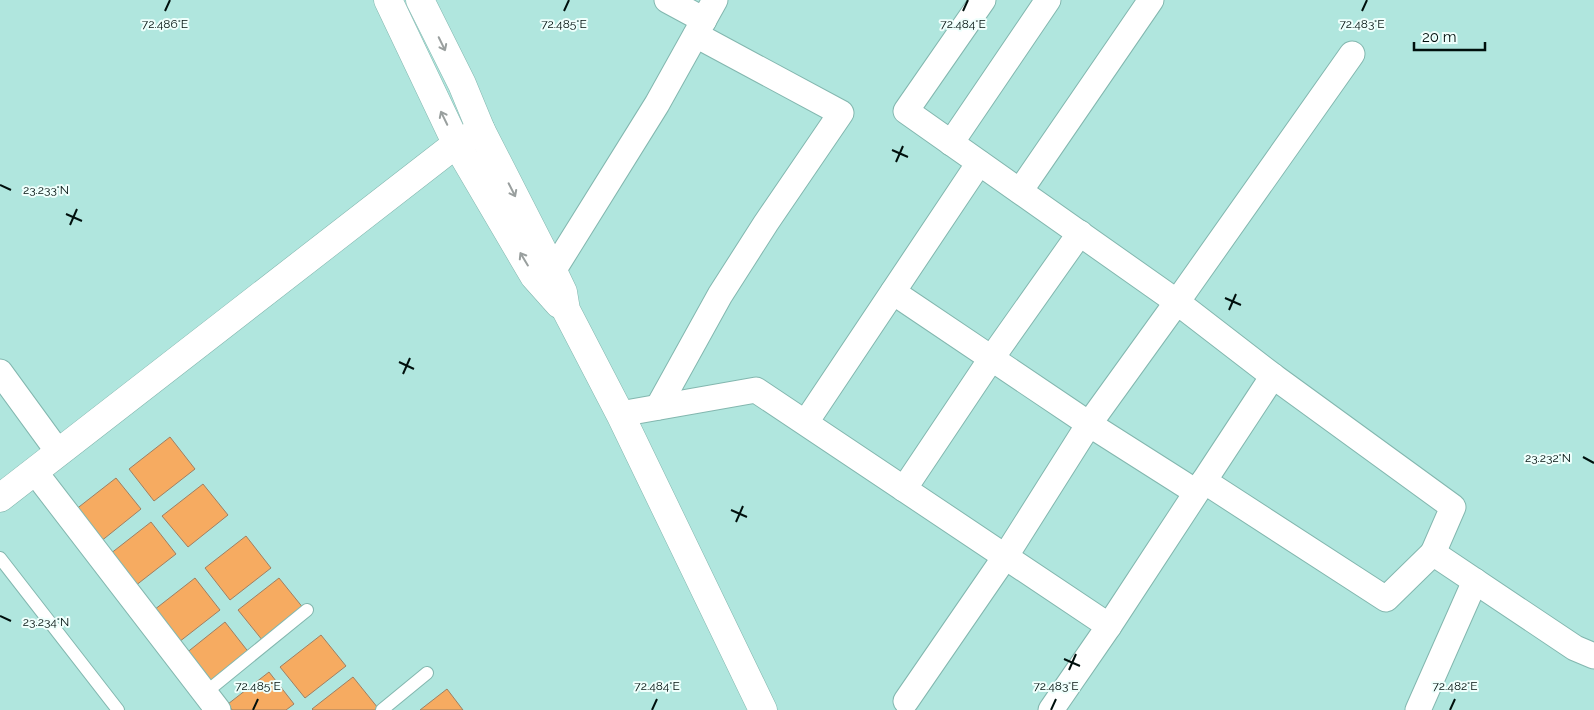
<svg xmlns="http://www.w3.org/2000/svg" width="1594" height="710" viewBox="0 0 1594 710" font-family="Raleway,sans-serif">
<rect width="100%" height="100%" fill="#b0e6de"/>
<g fill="#f6ab61" stroke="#9f7f62">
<path d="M 170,437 L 195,469 L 154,501 L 129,469 Z"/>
<path d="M 116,478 L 141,509 L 100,542 L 75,510 Z"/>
<path d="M 203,484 L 228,515 L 188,547 L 162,516 Z"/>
<path d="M 151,522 L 176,554 L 135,586 L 110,554 Z"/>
<path d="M 246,536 L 271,568 L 230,600 L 205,568 Z"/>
<path d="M 195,578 L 220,610 L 179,642 L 154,610 Z"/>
<path d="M 279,578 L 304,609 L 263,641 L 238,610 Z"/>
<path d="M 225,622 L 250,654 L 209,686 L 185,654 Z"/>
<path d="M 321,635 L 346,666 L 305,698 L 280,667 Z"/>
<path d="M 269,672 L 294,704 L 286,710 L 232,710 L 228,704 Z"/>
<path d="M 353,677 L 378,708 L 375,710 L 313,710 L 312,709 Z"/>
<path d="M 447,689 L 463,710 L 420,710 Z"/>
</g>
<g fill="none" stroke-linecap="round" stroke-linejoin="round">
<defs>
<g id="lane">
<path d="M 0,558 L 118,710"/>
<path d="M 205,693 L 307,610"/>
<path d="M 382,710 L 427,673"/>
</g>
<g id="street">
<path d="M 667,0 L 704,20"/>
<path d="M 983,0 L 906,111 L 1177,302 L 1352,54"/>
<path d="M 951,143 L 1048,0"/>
<path d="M 1020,191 L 1151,0"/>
<path d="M 542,284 L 553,271 L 657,104 L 715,0"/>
<path d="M 893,292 L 1089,424 L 1177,302 L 1273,376 L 1453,507 L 1433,553"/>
<path d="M 0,372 L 59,453"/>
<path d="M 658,407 L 720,295 L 766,223 L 841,113 L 696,35"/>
<path d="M 620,414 L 756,390 L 1109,626 L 1204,481 L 1386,599 L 1433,553 L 1575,648 L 1594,656"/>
<path d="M 806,422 L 979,163"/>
<path d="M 35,472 L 218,710"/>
<path d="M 1204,481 L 1273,376"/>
<path d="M 904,489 L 991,359 L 1080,233"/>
<path d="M 906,701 L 1005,557 L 1089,424 L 1196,492"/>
<path d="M 1051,710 L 1109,626"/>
<path d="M 1418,710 L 1475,581"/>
</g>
<g id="secondary">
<path d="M 388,0 L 457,145 L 534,276 L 559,304"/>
<path d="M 420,0 L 462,84 L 481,130 L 553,271 L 563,292 L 566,310 L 620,414 L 763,710"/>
<path d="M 0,498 L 451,148 L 481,130"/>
</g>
</defs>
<use href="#lane" stroke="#83b7af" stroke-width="14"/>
<use href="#street" stroke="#83b7af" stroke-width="27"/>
<use href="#secondary" stroke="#83b7af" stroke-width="29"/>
<use href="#lane" stroke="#fff" stroke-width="12"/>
<use href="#street" stroke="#fff" stroke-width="25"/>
<use href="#secondary" stroke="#fff" stroke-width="28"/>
</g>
<defs><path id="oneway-shaft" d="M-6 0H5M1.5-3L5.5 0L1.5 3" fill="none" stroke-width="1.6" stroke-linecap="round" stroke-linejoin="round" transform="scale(1.25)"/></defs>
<g stroke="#999f9e">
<use href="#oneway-shaft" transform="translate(442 44) rotate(64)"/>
<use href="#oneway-shaft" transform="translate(444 118) rotate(-116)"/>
<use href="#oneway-shaft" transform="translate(512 190) rotate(63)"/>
<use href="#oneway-shaft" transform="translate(524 259) rotate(-121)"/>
</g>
<path fill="none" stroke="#00100d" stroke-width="2" d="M 165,11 L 170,0M 564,11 L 569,0M 963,11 L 968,0M 1362,11 L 1367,0M 892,150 L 908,157M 896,162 L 903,146M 0,185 L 11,190M 66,214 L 82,221M 70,225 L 77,209M 1225,298 L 1241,305M 1229,310 L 1236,294M 399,362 L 414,369M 403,374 L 410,358M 1583,457 L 1594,463M 731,510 L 747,517M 736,522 L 743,506M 0,616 L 11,621M 1064,659 L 1080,666M 1069,670 L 1076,654M 253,710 L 258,699M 652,710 L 657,699M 1051,710 L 1056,699M 1450,710 L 1455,699"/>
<g font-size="12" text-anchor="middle" fill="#00100d" stroke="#effffc" stroke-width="4" stroke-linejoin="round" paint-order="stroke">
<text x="165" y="28">72.486°E</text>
<text x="564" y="28">72.485°E</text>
<text x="963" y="28">72.484°E</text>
<text x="1362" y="28">72.483°E</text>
<text x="46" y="194">23.233°N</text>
<text x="1548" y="462">23.232°N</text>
<text x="46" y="626">23.234°N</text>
<text x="258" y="690">72.485°E</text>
<text x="657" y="690">72.484°E</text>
<text x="1056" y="690">72.483°E</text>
<text x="1455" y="690">72.482°E</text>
</g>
<path d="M1414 42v8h71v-8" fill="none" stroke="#00100d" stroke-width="2.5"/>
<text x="1422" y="42" font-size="15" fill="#00100d" stroke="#effffc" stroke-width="4" paint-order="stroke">20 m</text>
</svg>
